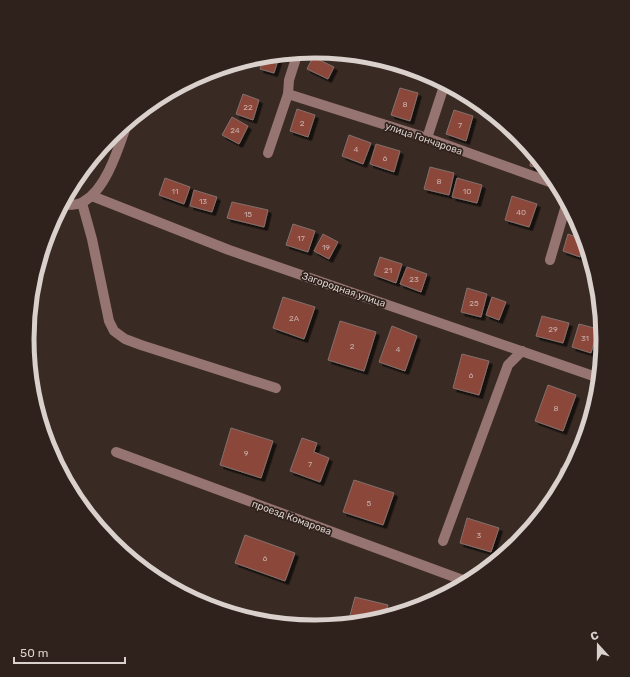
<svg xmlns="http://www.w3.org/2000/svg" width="630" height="677" viewBox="0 0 630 677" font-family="Rubik,sans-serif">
<defs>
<filter id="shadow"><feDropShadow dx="3.5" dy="3.5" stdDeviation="0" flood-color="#0009"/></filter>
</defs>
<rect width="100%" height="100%" fill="#392b24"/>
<g fill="#8c473b" stroke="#83706c" filter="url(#shadow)">
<path d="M 265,55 L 273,55 L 279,57 L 274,73 L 260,69 Z"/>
<path d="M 313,57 L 334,67 L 328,79 L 307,69 Z"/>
<path d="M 387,61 L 425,73 L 427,73 L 426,77 L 385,65 Z"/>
<path d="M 400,88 L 418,93 L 410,121 L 391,115 Z"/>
<path d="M 243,94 L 259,100 L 253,120 L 236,114 Z"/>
<path d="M 297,109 L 315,115 L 308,137 L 290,131 Z"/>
<path d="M 454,110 L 473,116 L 466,141 L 446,134 Z"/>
<path d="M 232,117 L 248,126 L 239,144 L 222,135 Z"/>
<path d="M 349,135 L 371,143 L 363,164 L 342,156 Z"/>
<path d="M 376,144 L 400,151 L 394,172 L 370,164 Z"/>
<path d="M 532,151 L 546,169 L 530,166 Z"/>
<path d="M 430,167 L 454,173 L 449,195 L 424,189 Z"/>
<path d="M 165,178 L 190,187 L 184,204 L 159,195 Z"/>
<path d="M 457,178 L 482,185 L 477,203 L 452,197 Z"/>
<path d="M 194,190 L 217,197 L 212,212 L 190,206 Z"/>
<path d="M 512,196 L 537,204 L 529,227 L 505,220 Z"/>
<path d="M 232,202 L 268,210 L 264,227 L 227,218 Z"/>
<path d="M 576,219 L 581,229 L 583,234 L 573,231 Z"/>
<path d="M 293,224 L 315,231 L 308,252 L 286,245 Z"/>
<path d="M 323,234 L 338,242 L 329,259 L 314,251 Z"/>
<path d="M 568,234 L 585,240 L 585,242 L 580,257 L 563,251 Z"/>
<path d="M 380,257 L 402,264 L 396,283 L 374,275 Z"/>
<path d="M 407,267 L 427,274 L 421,292 L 400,284 Z"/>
<path d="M 467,288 L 487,294 L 481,317 L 461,312 Z"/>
<path d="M 283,297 L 315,307 L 304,339 L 273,328 Z"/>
<path d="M 492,297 L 506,302 L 499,320 L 486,315 Z"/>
<path d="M 542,316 L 569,323 L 563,343 L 536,336 Z"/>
<path d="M 340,321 L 376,332 L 364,371 L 328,360 Z"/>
<path d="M 579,324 L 598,329 L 591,353 L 572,347 Z"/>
<path d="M 392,326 L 417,336 L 405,371 L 379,362 Z"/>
<path d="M 462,354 L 489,361 L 479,395 L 453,388 Z"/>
<path d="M 548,385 L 576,395 L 563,431 L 535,421 Z"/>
<path d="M 231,428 L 273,441 L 261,478 L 220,465 Z"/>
<path d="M 302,438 L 317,443 L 314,452 L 329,458 L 320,482 L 290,471 Z"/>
<path d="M 561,468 L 570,470 L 558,493 L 555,492 Z"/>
<path d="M 354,480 L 394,493 L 383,525 L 343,512 Z"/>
<path d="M 467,518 L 499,528 L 491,552 L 460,543 Z"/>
<path d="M 245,535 L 295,553 L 285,581 L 235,563 Z"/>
<path d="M 355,597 L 388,605 L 385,617 L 371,621 L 348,623 Z"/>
</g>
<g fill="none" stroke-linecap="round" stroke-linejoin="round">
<g stroke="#967471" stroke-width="10">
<path d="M 288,94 L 427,138 L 558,185"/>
<path d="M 427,138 L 445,83"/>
<path d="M 268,153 L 288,94 L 289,80 L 298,52"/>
<path d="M 92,196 L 229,250 L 599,378"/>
<path d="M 82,203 L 92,239 L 109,321 L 114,331 L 125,339 L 141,345 L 276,388"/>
<path d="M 61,205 C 69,205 76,206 83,202 C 107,189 119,146 128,121"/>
<path d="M 550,260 L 567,202"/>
<path d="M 116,452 L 468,582"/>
<path d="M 443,541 L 508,365 L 522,351"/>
</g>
</g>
<g text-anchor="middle" stroke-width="3.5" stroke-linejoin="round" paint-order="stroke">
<g font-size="8" fill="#c6aea8">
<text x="405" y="107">8</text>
<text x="248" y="110">22</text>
<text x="302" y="126">2</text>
<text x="460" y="128">7</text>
<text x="235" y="133">24</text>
<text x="356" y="152">4</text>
<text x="385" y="161">6</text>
<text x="439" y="184">8</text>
<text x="175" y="194">11</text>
<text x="467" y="194">10</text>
<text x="203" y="204">13</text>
<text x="521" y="215">40</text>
<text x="248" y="217">15</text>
<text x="301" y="241">17</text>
<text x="326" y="250">19</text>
<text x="388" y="273">21</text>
<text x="414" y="282">23</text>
<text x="474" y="306">25</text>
<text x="294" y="321">2А</text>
<text x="553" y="332">29</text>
<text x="585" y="341">31</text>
<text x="352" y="349">2</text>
<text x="398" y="352">4</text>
<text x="471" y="378">6</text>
<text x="556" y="411">8</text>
<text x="246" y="456">9</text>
<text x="310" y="467">7</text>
<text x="369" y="506">5</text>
<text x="479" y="538">3</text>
<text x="265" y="561">6</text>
</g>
<g font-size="10" fill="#dad0cc" stroke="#2f211b">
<text transform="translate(424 138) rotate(19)" y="4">улица Гончарова</text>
<text transform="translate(344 289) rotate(19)" y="4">Загородная улица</text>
<text transform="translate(292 517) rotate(20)" y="4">проезд Комарова</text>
</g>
</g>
<path d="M0 0H630V677H0ZM34 339a281 281 0 1 1 562 0a281 281 0 1 1-562 0Z" fill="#2f211b" fill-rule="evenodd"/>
<path fill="none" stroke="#dad0cc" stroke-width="5" d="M34 339a281 281 0 1 1 562 0a281 281 0 1 1-562 0Z"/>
<g transform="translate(598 645) rotate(339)" stroke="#2f211b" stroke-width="3" paint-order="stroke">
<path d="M0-3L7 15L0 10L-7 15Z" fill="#dad0cc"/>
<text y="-6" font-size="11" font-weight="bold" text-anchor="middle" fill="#dad0cc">С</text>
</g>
<path d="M14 657v6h111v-6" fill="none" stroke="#dad0cc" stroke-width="2"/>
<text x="20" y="657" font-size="12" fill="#dad0cc" stroke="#2f211b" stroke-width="3" paint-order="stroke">50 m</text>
</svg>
